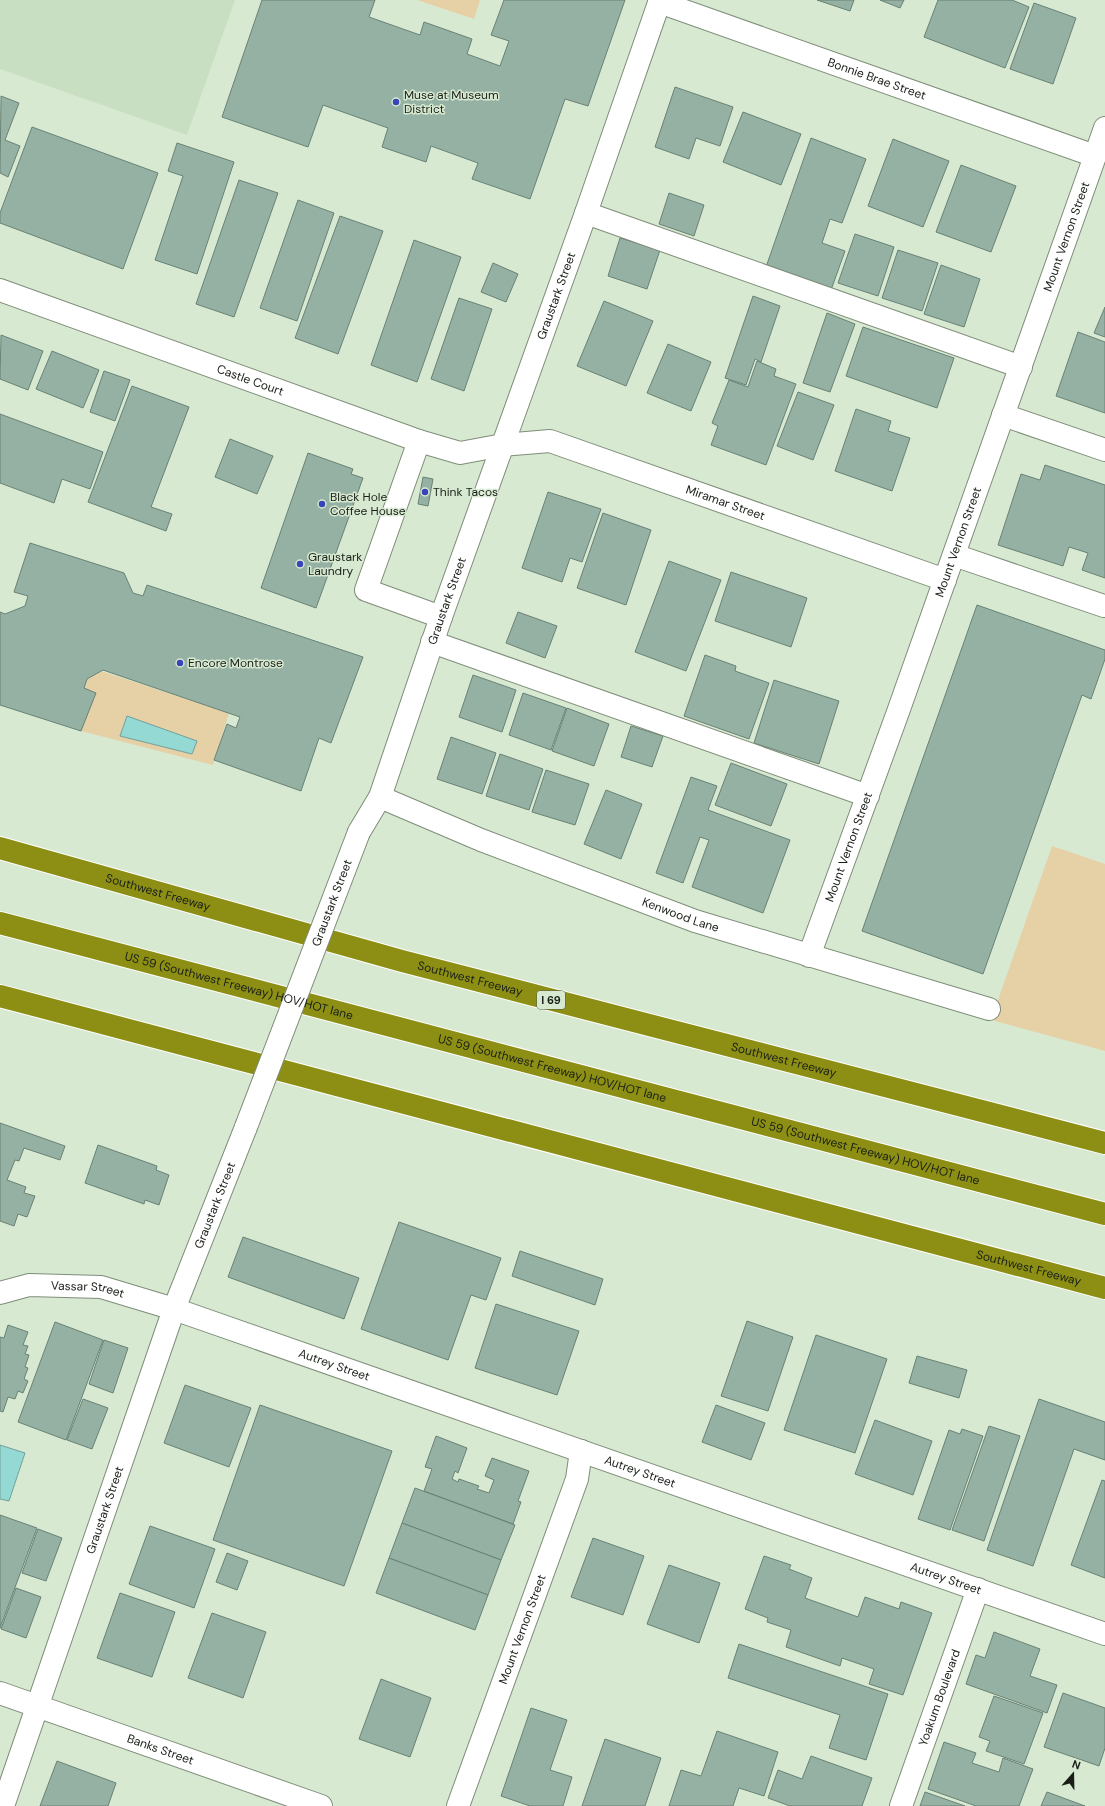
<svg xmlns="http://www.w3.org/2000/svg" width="1105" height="1806" viewBox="0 0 1105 1806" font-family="'DM Sans',sans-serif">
<rect width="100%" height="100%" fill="#d8e9d2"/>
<path fill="#c9dfc2" d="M 0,0 L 235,0 L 187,135 L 0,69 Z"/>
<g fill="#e6d0a6">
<path d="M 417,0 L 480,0 L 474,19 Z"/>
<path d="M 101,671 L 229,713 L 213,765 L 81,731 L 96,693 L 84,688 L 87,679 Z"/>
<path d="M 1052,846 L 1105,864 L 1105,1051 L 991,1020 Z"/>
</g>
<g fill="#95d9d5" stroke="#70a19c">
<path d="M 127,716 L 197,741 L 192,754 L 120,736 Z"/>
<path d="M 0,1445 L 25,1453 L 9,1501 L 0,1499 Z"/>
</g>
<g fill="#95b1a3" stroke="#688275">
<path d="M 262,0 L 375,0 L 369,17 L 420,35 L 424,22 L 472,39 L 467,54 L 500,66 L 509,41 L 491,35 L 504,0 L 625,0 L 588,106 L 565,99 L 530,199 L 472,179 L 478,163 L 431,146 L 426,162 L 382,147 L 388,128 L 323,105 L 308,147 L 222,117 Z"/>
<path d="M 817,0 L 854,0 L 850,11 Z"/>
<path d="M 880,0 L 904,0 L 900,8 Z"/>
<path d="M 938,0 L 1012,0 L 1029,7 L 1005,68 L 924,37 Z"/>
<path d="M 1034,3 L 1076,18 L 1053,84 L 1010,69 Z"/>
<path d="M 675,87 L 733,107 L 720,146 L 696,138 L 689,159 L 655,147 Z"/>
<path d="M 1,96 L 19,103 L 5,140 L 20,146 L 8,177 L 0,173 Z"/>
<path d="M 743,112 L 801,134 L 781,185 L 723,162 Z"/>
<path d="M 32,127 L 158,173 L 123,269 L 0,223 L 0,213 Z"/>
<path d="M 811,138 L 866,159 L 842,223 L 830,219 L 822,243 L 845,251 L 831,290 L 766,267 Z"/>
<path d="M 893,139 L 949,161 L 923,227 L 868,206 Z"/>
<path d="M 177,143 L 234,162 L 197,274 L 155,260 L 183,176 L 168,171 Z"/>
<path d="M 961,165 L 1016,186 L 991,252 L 936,232 Z"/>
<path d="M 239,180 L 278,193 L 234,317 L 196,304 Z"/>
<path d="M 669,193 L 704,205 L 694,236 L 659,224 Z"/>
<path d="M 298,200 L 334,213 L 297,321 L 260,308 Z"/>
<path d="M 340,216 L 383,231 L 338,354 L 295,338 Z"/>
<path d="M 855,234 L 894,247 L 878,296 L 838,283 Z"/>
<path d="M 620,238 L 660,250 L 647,289 L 608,276 Z"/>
<path d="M 414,240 L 461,257 L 417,382 L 371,365 Z"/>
<path d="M 898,250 L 938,263 L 922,311 L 882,298 Z"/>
<path d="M 493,263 L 518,274 L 506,302 L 481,292 Z"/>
<path d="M 941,265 L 980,279 L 964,327 L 924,314 Z"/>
<path d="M 753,296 L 780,306 L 761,362 L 755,359 L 746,385 L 725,378 Z"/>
<path d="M 459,298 L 492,309 L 464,391 L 431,379 Z"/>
<path d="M 604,301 L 653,321 L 626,386 L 577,366 Z"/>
<path d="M 1105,307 L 1105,337 L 1094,333 Z"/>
<path d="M 827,313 L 855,324 L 830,392 L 803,383 Z"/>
<path d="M 863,327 L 954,358 L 937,408 L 846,376 Z"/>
<path d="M 1078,332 L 1105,342 L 1105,413 L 1056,396 Z"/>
<path d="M 1,335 L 43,351 L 28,390 L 0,379 Z"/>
<path d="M 668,344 L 711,362 L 691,411 L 647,393 Z"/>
<path d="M 52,351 L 99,370 L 83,408 L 36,389 Z"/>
<path d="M 757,361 L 776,369 L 774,376 L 796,384 L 766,465 L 711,445 L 718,426 L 712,423 L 729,380 L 748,387 Z"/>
<path d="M 104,371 L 130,380 L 115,421 L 90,412 Z"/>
<path d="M 132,386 L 189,407 L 151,507 L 172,514 L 166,531 L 88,502 Z"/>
<path d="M 798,392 L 834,405 L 813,460 L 777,446 Z"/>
<path d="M 856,409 L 891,421 L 888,431 L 910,438 L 892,491 L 835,471 Z"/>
<path d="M 0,414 L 103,452 L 90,489 L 62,479 L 54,503 L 0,483 Z"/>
<path d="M 230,439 L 273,456 L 257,494 L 215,477 Z"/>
<path d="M 308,453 L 353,469 L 351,474 L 363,478 L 316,608 L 261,588 Z"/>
<path d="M 1045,465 L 1105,485 L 1105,578 L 1082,570 L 1088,553 L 1069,547 L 1063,566 L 998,545 L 1021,474 L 1040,480 Z"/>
<path d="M 423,477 L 433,479 L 428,506 L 418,504 Z"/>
<path d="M 548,492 L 601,509 L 582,562 L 570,558 L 562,582 L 522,568 Z"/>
<path d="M 603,513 L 651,530 L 626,605 L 577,588 Z"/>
<path d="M 30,543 L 124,573 L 133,593 L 143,596 L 147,585 L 363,657 L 331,743 L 319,738 L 301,791 L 214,760 L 227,724 L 236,728 L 240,717 L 103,670 L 87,679 L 84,688 L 96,693 L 81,731 L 0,705 L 0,612 L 5,614 L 25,606 L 28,596 L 14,592 Z"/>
<path d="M 669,561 L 721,580 L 686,671 L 635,652 Z"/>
<path d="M 731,572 L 807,598 L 791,647 L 715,621 Z"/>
<path d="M 977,605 L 1105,650 L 1105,659 L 1091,699 L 1082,695 L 983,974 L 862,931 Z"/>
<path d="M 518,612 L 557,626 L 545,658 L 506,643 Z"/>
<path d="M 705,655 L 736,666 L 735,671 L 769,683 L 749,739 L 684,716 Z"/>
<path d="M 473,675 L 516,690 L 502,732 L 459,717 Z"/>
<path d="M 774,680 L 839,701 L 819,764 L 754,743 Z"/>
<path d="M 523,693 L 566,708 L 551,750 L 509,735 Z"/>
<path d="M 567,708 L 609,724 L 594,766 L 552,751 Z"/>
<path d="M 631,726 L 663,736 L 652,767 L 621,757 Z"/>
<path d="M 451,737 L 496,753 L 482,794 L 437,779 Z"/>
<path d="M 500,754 L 543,769 L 529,810 L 486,796 Z"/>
<path d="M 731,763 L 787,784 L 771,826 L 715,805 Z"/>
<path d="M 546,770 L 589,784 L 575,825 L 532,812 Z"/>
<path d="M 691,777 L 717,786 L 708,810 L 790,840 L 763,913 L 692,887 L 709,840 L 700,837 L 683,883 L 656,873 Z"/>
<path d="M 606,790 L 642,804 L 621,859 L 584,844 Z"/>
<path d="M 0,1123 L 65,1146 L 60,1160 L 24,1148 L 19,1161 L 15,1160 L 7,1180 L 26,1187 L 24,1193 L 35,1196 L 27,1217 L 18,1214 L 14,1226 L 0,1221 Z"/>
<path d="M 98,1145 L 157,1166 L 156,1170 L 169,1175 L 159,1205 L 145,1200 L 144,1204 L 85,1183 Z"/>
<path d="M 399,1222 L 501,1258 L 486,1300 L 471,1295 L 448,1360 L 361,1329 Z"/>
<path d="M 243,1237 L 359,1278 L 344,1319 L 228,1277 Z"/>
<path d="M 520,1251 L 603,1279 L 595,1305 L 512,1276 Z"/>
<path d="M 496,1304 L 579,1331 L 557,1395 L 475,1368 Z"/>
<path d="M 747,1321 L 793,1337 L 768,1411 L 721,1396 Z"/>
<path d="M 55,1322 L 103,1340 L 66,1440 L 18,1422 Z"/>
<path d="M 8,1325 L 28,1332 L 23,1345 L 28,1346 L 25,1354 L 29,1355 L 25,1367 L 28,1368 L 24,1379 L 28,1381 L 23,1393 L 18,1391 L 15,1399 L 8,1397 L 3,1412 L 0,1411 L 0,1337 L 4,1338 Z"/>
<path d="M 816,1335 L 887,1359 L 855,1453 L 784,1430 Z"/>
<path d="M 104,1340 L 128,1348 L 113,1393 L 89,1384 Z"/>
<path d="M 917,1356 L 967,1370 L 959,1398 L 909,1383 Z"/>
<path d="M 185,1385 L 251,1408 L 229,1467 L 164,1443 Z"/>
<path d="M 83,1399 L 108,1408 L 92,1449 L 67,1440 Z"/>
<path d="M 1039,1399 L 1105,1422 L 1105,1460 L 1074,1449 L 1033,1566 L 987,1550 Z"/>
<path d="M 260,1405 L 392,1451 L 344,1586 L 213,1540 Z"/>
<path d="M 716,1405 L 765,1423 L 751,1460 L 702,1442 Z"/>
<path d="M 875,1420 L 932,1441 L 913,1495 L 855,1474 Z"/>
<path d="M 989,1426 L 1020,1436 L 984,1541 L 952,1530 Z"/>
<path d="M 962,1429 L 983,1436 L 950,1530 L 918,1519 L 949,1430 L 960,1434 Z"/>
<path d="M 436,1436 L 467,1448 L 458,1473 L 455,1471 L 452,1479 L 458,1482 L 459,1479 L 479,1486 L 477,1489 L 489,1493 L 494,1480 L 485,1476 L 492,1458 L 529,1471 L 518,1501 L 521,1502 L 513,1524 L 424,1491 L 432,1469 L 425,1467 Z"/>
<path d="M 1102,1480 L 1105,1481 L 1105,1578 L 1071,1565 Z"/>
<path d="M 415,1488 L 515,1525 L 501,1560 L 402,1523 Z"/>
<path d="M 0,1515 L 37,1528 L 0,1628 Z"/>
<path d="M 402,1523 L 501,1560 L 488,1595 L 389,1558 Z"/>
<path d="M 150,1526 L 215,1549 L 194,1608 L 129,1584 Z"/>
<path d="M 38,1529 L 62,1538 L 46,1581 L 22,1573 Z"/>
<path d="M 593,1538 L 644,1556 L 623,1615 L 571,1597 Z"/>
<path d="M 227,1553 L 248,1561 L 237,1590 L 216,1582 Z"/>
<path d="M 764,1556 L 791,1565 L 789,1569 L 812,1578 L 805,1598 L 858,1617 L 865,1597 L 899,1609 L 901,1602 L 932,1613 L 903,1695 L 869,1684 L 874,1669 L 842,1658 L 840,1666 L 786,1647 L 791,1630 L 767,1622 L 768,1618 L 745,1609 Z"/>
<path d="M 389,1558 L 488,1595 L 475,1630 L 376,1593 Z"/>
<path d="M 669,1565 L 720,1583 L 699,1643 L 647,1624 Z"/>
<path d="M 16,1588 L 41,1597 L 26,1638 L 1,1629 Z"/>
<path d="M 120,1593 L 175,1612 L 152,1677 L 97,1658 Z"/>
<path d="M 212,1613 L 266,1632 L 243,1698 L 188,1678 Z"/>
<path d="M 994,1632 L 1040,1649 L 1030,1676 L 1057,1685 L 1047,1713 L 966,1684 L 976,1655 L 985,1658 Z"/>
<path d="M 739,1644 L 888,1694 L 866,1760 L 829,1748 L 840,1715 L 728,1678 Z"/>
<path d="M 381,1679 L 431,1698 L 410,1757 L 359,1739 Z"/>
<path d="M 1063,1693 L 1105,1708 L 1105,1748 L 1099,1766 L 1044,1747 Z"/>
<path d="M 994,1696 L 1043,1713 L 1024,1764 L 986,1751 L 990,1741 L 979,1737 Z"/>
<path d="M 531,1708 L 567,1720 L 550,1770 L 572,1777 L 563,1806 L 530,1806 L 501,1796 Z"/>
<path d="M 717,1731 L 778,1752 L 764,1796 L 739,1788 L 733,1806 L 669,1806 L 681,1770 L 701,1776 Z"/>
<path d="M 605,1739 L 661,1758 L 645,1806 L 582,1806 Z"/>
<path d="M 944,1742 L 976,1753 L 972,1763 L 999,1772 L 1003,1758 L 1033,1769 L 1019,1806 L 976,1806 L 928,1789 Z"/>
<path d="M 811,1756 L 872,1778 L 862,1806 L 790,1806 L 768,1798 L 778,1770 L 802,1779 Z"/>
<path d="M 57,1761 L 116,1783 L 108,1806 L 40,1806 Z"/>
<path d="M 925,1792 L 965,1806 L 920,1806 Z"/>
<path d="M 1047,1792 L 1085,1806 L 1041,1806 Z"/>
</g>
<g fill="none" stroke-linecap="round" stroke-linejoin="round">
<defs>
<g id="minor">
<path id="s1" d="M 659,2 L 1095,156"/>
<path d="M 586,213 L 1021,367"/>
<path id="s2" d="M 0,290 L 419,441 L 460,453 L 503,445 L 550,441 L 945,580"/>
<path d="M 1003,415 L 1105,450"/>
<path d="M 419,441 L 366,590 L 441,617"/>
<path d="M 954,555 L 1104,606"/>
<path d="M 432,642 L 868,796"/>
<path id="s3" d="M 380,797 L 481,840 L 695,921 L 989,1009"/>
<path id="s4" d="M 359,832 L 380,797 L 441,617 L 586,213 L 660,0"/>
<path id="s5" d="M 809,956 L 898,712 L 1105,128"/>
<path id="s6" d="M 0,1293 L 29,1285 L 101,1287 L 174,1309 L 1105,1634"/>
<path id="s7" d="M 0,1693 L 321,1806"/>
<path id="s8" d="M 3,1806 L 174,1309 L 246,1127"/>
<path id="s9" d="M 458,1806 L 577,1479 L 581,1451"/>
<path id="s10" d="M 901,1806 L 978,1589"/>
</g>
<g id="highway">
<path id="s11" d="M 0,848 L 402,961 L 1105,1143"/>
<path id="s12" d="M 0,923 L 1105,1214"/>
<path id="s13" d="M 0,996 L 1105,1288"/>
</g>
</defs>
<use href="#minor" stroke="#7e8d78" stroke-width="24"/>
<use href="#highway" stroke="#fff" stroke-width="24"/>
<use href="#minor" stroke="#fff" stroke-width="22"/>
<use href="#highway" stroke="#8d8f15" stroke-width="22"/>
<defs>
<g id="minor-bridge">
<path id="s14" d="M 246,1127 L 359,832"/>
</g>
</defs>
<use href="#minor-bridge" stroke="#7e8d78" stroke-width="24" stroke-linecap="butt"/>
<use href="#minor-bridge" stroke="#fff" stroke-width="22"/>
</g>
<g fill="#3944b8" stroke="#d8e9d2" stroke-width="1.5">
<circle cx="396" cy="102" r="4"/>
<circle cx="425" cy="492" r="4"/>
<circle cx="322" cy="504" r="4"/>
<circle cx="300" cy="564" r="4"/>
<circle cx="180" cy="663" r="4"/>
</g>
<g text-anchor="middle" stroke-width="3" stroke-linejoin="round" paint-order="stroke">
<rect fill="#d8e9d2" stroke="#525c4f" stroke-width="1" x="537" y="991" width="28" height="18" rx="3"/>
<g font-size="11" font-weight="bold" fill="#191f17">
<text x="551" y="1004">I 69</text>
</g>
<g font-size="12" fill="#191f17" stroke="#d8e9d2">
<text dy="4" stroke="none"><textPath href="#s1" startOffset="231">Bonnie Brae Street</textPath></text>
<text dy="4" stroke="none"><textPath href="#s5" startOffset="764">Mount Vernon Street</textPath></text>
<text dy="4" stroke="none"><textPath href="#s4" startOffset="572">Graustark Street</textPath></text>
<text dy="4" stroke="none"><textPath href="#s2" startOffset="266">Castle Court</textPath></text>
<text dy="4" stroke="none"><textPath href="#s2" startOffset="765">Miramar Street</textPath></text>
<text dy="4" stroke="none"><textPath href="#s5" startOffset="440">Mount Vernon Street</textPath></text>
<text dy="4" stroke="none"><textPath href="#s4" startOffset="248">Graustark Street</textPath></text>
<text dy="4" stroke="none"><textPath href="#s5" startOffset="116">Mount Vernon Street</textPath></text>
<text dy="4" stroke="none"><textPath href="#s11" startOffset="164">Southwest Freeway</textPath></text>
<text dy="4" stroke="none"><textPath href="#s14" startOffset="240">Graustark Street</textPath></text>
<text dy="4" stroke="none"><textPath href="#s3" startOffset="323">Kenwood Lane</textPath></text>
<text dy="4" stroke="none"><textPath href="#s11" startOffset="488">Southwest Freeway</textPath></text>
<text dy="4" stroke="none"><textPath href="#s12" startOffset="247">US 59 (Southwest Freeway) HOV/HOT lane</textPath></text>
<text dy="4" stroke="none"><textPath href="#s11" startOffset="812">Southwest Freeway</textPath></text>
<text dy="4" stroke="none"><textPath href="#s12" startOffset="571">US 59 (Southwest Freeway) HOV/HOT lane</textPath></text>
<text dy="4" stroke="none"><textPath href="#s12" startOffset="895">US 59 (Southwest Freeway) HOV/HOT lane</textPath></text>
<text dy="4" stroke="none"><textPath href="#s8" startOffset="637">Graustark Street</textPath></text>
<text dy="4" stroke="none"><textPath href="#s13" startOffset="1064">Southwest Freeway</textPath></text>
<text dy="4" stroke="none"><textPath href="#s6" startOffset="89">Vassar Street</textPath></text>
<text dy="4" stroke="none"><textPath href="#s6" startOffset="348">Autrey Street</textPath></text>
<text dy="4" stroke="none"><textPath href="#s6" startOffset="672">Autrey Street</textPath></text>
<text dy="4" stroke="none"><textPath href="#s8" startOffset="313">Graustark Street</textPath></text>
<text dy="4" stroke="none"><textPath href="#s6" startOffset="996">Autrey Street</textPath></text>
<text dy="4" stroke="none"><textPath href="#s9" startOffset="188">Mount Vernon Street</textPath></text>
<text dy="4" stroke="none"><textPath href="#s10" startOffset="115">Yoakum Boulevard</textPath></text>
<text dy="4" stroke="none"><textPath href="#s7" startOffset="170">Banks Street</textPath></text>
</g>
<g font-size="12" fill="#191f17" stroke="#d8e9d2" text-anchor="start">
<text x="404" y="99">Muse at Museum<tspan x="404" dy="14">District</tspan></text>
<text x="433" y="496">Think Tacos</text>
<text x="330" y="501">Black Hole<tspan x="330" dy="14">Coffee House</tspan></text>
<text x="308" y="561">Graustark<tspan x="308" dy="14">Laundry</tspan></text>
<text x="188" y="667">Encore Montrose</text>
</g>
</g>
<g transform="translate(1073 1774) rotate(20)" stroke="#d8e9d2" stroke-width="3" paint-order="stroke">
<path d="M0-3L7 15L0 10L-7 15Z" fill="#191f17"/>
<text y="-6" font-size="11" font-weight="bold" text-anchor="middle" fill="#191f17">N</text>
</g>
</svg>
